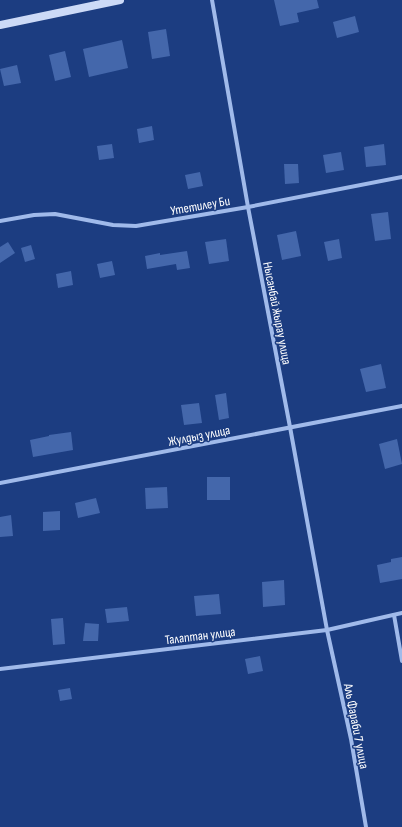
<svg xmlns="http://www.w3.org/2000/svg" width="402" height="827" viewBox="0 0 402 827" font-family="'Sofia Sans Condensed',sans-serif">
<rect width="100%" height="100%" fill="#1c3d81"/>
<g fill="#4467ab">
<path d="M 274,0 L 317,0 L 319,8 L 297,13 L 299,22 L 280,26 Z"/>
<path d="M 355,16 L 359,32 L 337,38 L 333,22 Z"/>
<path d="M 166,29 L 170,56 L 152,59 L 148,32 Z"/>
<path d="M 122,40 L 128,68 L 89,77 L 83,49 Z"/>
<path d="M 65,51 L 71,77 L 55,81 L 49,55 Z"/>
<path d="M 17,65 L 21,83 L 4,86 L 0,69 Z"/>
<path d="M 152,126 L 154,140 L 139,143 L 137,129 Z"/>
<path d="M 112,144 L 114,158 L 99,160 L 97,146 Z"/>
<path d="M 384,144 L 386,165 L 366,167 L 364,147 Z"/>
<path d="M 341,152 L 344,170 L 326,173 L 323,155 Z"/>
<path d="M 284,164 L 298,164 L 299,183 L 285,184 Z"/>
<path d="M 200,172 L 203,186 L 188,189 L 185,175 Z"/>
<path d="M 388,212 L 391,239 L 375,241 L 371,214 Z"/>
<path d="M 296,231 L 301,256 L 282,260 L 277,235 Z"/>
<path d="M 226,239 L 229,261 L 209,264 L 205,242 Z"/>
<path d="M 339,239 L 342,258 L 328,261 L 324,242 Z"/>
<path d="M 8,242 L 15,253 L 0,263 L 0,247 Z"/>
<path d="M 31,245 L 35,259 L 25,262 L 21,248 Z"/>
<path d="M 187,251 L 190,268 L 177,270 L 176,264 L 147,269 L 145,256 L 160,253 L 160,255 Z"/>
<path d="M 112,261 L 115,275 L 100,278 L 97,264 Z"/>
<path d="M 71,271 L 73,285 L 58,288 L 56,274 Z"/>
<path d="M 381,364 L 386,388 L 366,392 L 360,369 Z"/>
<path d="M 226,393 L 229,418 L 219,420 L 215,395 Z"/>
<path d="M 199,403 L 202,423 L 184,425 L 181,405 Z"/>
<path d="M 71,432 L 73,450 L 33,457 L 30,440 L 49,436 L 49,435 Z"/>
<path d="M 397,439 L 402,464 L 385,469 L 379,444 Z"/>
<rect x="207" y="477" width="23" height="23"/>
<path d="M 167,487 L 168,508 L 146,509 L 145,488 Z"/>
<path d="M 96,498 L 100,513 L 78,518 L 75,503 Z"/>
<path d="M 60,511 L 60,530 L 43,531 L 43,512 Z"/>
<path d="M 11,515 L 13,536 L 0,537 L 0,517 Z"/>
<path d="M 402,557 L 402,579 L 380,583 L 377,565 L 391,562 L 391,559 Z"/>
<path d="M 284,580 L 285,605 L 263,607 L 262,582 Z"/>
<path d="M 219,594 L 221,614 L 196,616 L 194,596 Z"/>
<path d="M 127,607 L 129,621 L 107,623 L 105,609 Z"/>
<path d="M 63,618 L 65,644 L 53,645 L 51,619 Z"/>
<path d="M 85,623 L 99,624 L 98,641 L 83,641 Z"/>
<path d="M 260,656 L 263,671 L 248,674 L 245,659 Z"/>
<path d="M 70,688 L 72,699 L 60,701 L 58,690 Z"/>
</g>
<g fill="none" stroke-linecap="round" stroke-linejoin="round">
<g stroke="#a0baea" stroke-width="4">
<path d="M 212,0 L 248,207 L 290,427 L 327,630 L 351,739 L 366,827"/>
<path d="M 0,221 L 34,215 L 55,214 L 113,225 L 136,226 L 248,207 L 402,177"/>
<path d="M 0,483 L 402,406"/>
<path d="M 394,615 L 402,661"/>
<path d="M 0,669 L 327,630 L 402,613"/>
</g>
<path stroke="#ccdaf7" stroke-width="8" d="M 0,25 L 120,0"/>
</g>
<g text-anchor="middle" stroke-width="3" stroke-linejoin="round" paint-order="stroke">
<g font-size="13" fill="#fff" stroke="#1c3d81">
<text transform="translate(200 205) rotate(-10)" y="5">Утетилеу Би</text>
<text transform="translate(278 313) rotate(79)" y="5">Нысанбай жырау улица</text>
<text transform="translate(199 435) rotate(-11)" y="5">Жулдыз улица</text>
<text transform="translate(200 635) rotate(-7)" y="5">Талаптан улица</text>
<text transform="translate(357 726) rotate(79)" y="5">Аль Фараби 7 улица</text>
</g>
</g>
</svg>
